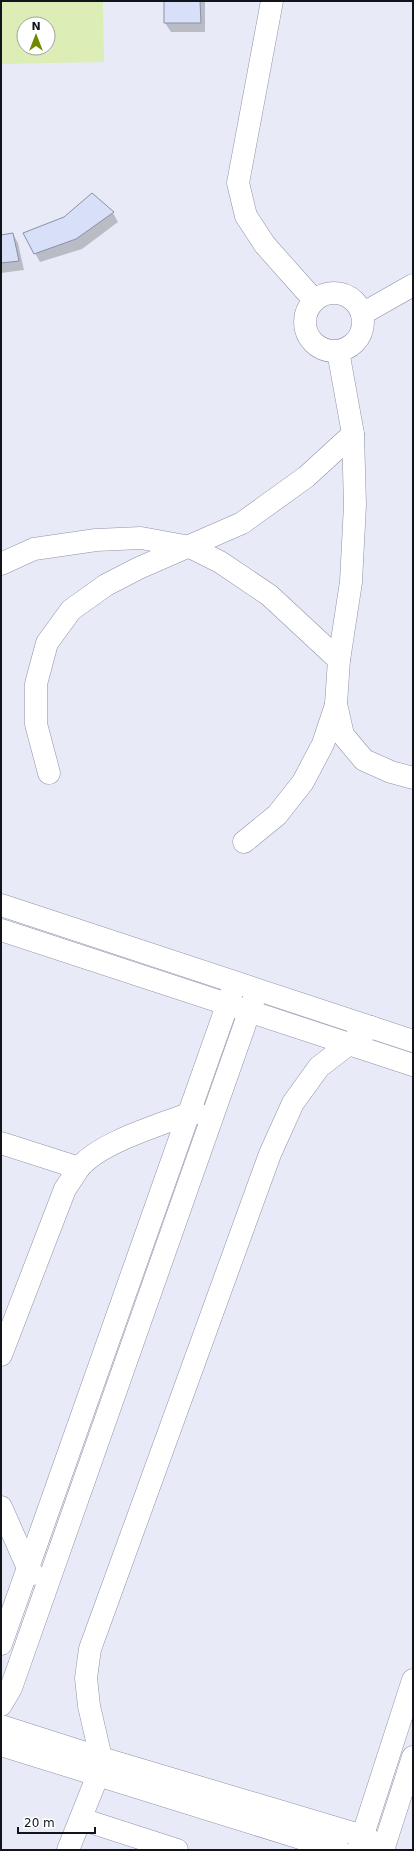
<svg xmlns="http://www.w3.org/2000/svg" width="414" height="1851" viewBox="0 0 414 1851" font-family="'DejaVu Sans',sans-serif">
<rect width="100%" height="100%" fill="#f6f7fb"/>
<path fill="#e8ebf7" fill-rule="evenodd" d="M 1,1 L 413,1 L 413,1850 L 1,1850 ZM 24,24 L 48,24 L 48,48 L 24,48 Z"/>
<path fill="#dceeb5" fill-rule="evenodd" d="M 1,1 L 103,1 L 104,62 L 1,64 ZM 24,24 L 48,24 L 48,48 L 24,48 Z"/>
<g fill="#0003">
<path d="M 165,1 L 205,1 L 205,32 L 171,32 L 165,23 Z"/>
<path d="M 113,213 L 118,222 L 82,249 L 40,262 L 35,253 Z"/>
<path d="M 13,234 L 18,243 L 24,270 L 1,273 L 1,236 Z"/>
</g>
<g fill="#d8dff9" stroke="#8b91a5">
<path d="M 164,1 L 200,1 L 201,23 L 164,23 Z"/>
<path d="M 92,193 L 114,212 L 76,239 L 34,254 L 23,233 L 64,217 Z"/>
<path d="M 13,233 L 19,261 L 1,263 L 1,235 Z"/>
</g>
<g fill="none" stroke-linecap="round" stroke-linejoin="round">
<defs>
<g id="minor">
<path d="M 272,1 L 238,183 L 246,216 L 265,245 L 314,300"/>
<circle cx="334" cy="322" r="29"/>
<path d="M 362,314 L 413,285"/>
<path d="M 338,351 L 353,434 L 355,505 L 351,582 L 339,660 L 336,704 L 343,735 L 364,760 L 391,772 L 413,778"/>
<path d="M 1,564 L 34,549 L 96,540 L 141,538 L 190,547 L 220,562 L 269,595 L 339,660"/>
<path d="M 49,773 L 36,724 L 36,684 L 47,643 L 71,610 L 106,585 L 139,568 L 242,523 L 306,477 L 353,434"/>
<path d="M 244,842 L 277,815 L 303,782 L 323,744 L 336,705"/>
<path d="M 1,905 L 413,1041"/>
<path d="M 1,930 L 413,1065"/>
<path d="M 1,1143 L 79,1168"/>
<path d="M 1,1355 L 65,1189 C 70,1182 74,1175 79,1168 C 99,1143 157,1126 188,1114 L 197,1113"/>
<path d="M 1,1507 L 28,1568 L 33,1574"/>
<path d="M 1,1644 L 235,983"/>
<path d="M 1,1705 L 11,1688 L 257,990"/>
<path d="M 1,1726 L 101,1758 L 363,1836 L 370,1840 L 380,1850"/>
<path d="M 1,1745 L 339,1850"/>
<path d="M 81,1819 L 177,1850"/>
<path d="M 68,1850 L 98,1775 L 101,1758 L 89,1706 L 86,1678 L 90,1649 L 270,1154 L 293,1103 L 319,1067 L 371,1027"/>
<path d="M 358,1850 L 413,1680"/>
<path d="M 383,1850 L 413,1757"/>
</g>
</defs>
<use href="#minor" stroke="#8d92a6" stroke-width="23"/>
<use href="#minor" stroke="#fff" stroke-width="22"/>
</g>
<rect width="414" height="1851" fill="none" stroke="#12141b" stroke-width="4"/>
<g transform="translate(36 36)"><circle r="19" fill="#ffffff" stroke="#a0a1a4"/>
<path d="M0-3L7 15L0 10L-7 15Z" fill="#708a00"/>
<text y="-6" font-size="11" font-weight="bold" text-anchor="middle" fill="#12141b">N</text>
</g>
<path d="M18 1827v6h77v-6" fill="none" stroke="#12141b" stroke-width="2"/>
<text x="24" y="1827" font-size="12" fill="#12141b" stroke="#ffffff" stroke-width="3" paint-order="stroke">20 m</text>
</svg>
